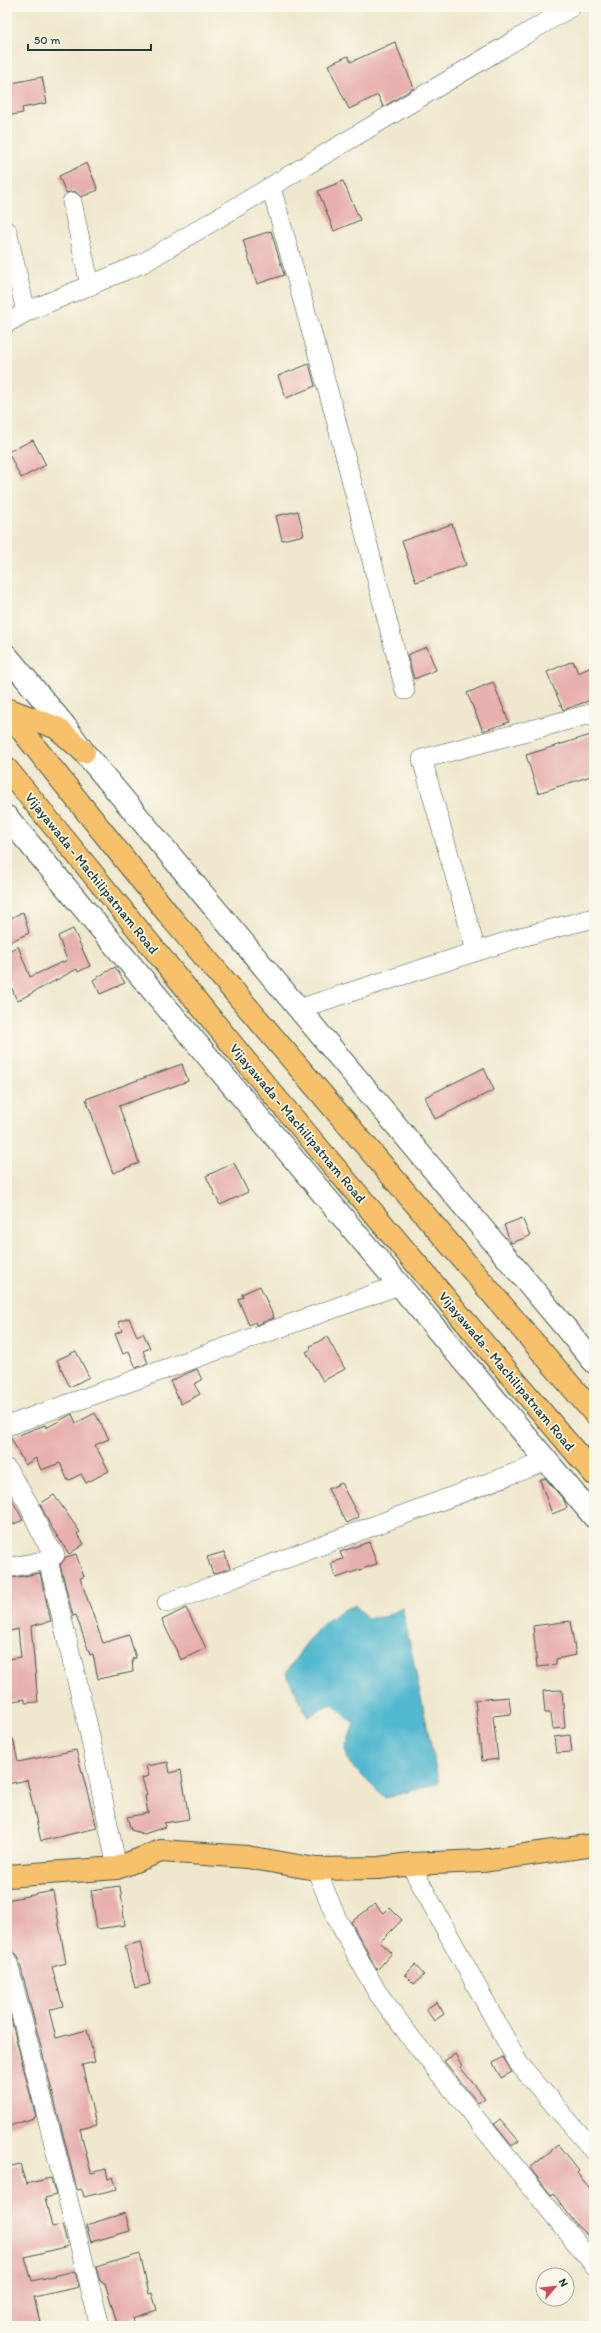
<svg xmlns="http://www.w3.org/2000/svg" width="601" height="2333" viewBox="0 0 601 2333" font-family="Itim,sans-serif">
<rect width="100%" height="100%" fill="#fbf7ec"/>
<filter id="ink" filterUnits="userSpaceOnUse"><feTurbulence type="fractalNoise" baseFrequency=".025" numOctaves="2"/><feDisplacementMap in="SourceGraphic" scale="8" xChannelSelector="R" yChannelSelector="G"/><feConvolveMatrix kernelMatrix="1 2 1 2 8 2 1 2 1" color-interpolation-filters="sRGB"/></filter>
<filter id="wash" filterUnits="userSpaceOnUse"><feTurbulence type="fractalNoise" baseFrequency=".012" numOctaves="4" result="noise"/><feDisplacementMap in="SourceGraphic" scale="16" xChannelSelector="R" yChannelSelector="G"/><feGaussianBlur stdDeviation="0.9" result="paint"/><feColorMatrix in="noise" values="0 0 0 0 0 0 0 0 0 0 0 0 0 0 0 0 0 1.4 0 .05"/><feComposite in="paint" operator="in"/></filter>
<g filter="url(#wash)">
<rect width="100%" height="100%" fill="#f0e8ce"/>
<path fill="#51b8cf" stroke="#387a82" d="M 355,1605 L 367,1618 L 385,1617 L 402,1607 L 439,1783 L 385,1798 L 350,1764 L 345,1749 L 354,1724 L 332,1703 L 308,1717 L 286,1673 C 306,1643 320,1618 355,1605 Z"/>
<g id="blocks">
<g fill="#e7afad">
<path d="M 395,42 L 414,88 L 383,107 L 378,95 L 349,109 L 328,65 L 348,56 L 351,62 Z"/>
<path d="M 42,77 L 47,103 L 22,108 L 23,113 L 7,116 L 7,84 Z"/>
<path d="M 87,163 L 98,190 L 81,197 L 75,191 L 66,193 L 59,176 Z"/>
<path d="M 343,181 L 360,220 L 334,231 L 318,191 Z"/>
<path d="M 271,231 L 284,275 L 257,284 L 243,240 Z"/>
<path d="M 309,364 L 315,386 L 286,398 L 278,376 Z"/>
<path d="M 33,440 L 46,465 L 21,478 L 8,452 Z"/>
<path d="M 298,511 L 304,535 L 282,540 L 276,516 Z"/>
<path d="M 452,524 L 466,565 L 416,582 L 402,541 Z"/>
<path d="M 427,647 L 436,670 L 414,679 L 407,655 Z"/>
<path d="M 573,661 L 578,673 L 594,666 L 594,699 L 563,710 L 547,672 Z"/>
<path d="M 493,682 L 509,722 L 483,731 L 467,693 Z"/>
<path d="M 594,734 L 594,775 L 538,793 L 526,755 Z"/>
<path d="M 23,912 L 29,933 L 7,943 L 7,920 Z"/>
<path d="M 73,929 L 90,966 L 78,972 L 77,969 L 17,1001 L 7,976 L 7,952 L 18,946 L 30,977 L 67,960 L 58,936 Z"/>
<path d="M 115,967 L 125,983 L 100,994 L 93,980 Z"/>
<path d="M 182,1064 L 188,1081 L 119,1106 L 139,1163 L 113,1173 L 86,1099 Z"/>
<path d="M 484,1068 L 494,1090 L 435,1119 L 425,1097 Z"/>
<path d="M 234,1163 L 248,1192 L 220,1205 L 206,1176 Z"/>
<path d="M 522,1218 L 530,1236 L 511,1243 L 504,1225 Z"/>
<path d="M 260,1286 L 274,1318 L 256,1325 L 255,1322 L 249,1325 L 238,1299 L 243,1297 L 242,1294 Z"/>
<path d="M 129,1318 L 137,1336 L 143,1333 L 150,1348 L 143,1351 L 148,1363 L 136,1368 L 129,1351 L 123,1354 L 115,1334 L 122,1331 L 118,1322 Z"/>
<path d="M 327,1337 L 345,1369 L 323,1381 L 306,1352 L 311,1349 L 310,1346 Z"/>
<path d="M 76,1351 L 89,1377 L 70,1387 L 57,1360 Z"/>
<path d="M 197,1369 L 202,1380 L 194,1384 L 200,1394 L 181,1404 L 170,1381 Z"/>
<path d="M 95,1413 L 109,1439 L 95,1445 L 109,1471 L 86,1483 L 81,1474 L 68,1481 L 60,1463 L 41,1470 L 36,1458 L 25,1465 L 11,1438 L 45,1425 L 46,1428 L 72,1414 L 76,1423 Z"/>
<path d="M 545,1478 L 564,1500 L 567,1508 L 552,1514 L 540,1480 Z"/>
<path d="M 341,1483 L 359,1517 L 347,1523 L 328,1489 Z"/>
<path d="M 7,1490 L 23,1520 L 7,1527 Z"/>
<path d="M 54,1495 L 80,1532 L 77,1534 L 84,1544 L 69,1554 L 50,1525 L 40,1504 Z"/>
<path d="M 369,1542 L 377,1564 L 336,1578 L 331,1563 L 343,1559 L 340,1552 Z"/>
<path d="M 224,1552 L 230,1568 L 213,1574 L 207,1557 Z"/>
<path d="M 76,1554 L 84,1577 L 80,1578 L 103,1643 L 129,1635 L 136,1658 L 132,1659 L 133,1672 L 98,1679 L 93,1654 L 90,1655 L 76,1615 L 73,1616 L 60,1565 L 66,1557 Z"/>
<path d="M 40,1573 L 51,1621 L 31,1626 L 38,1702 L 25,1703 L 25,1699 L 7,1702 L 7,1659 L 21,1657 L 18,1629 L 7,1632 L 7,1579 Z"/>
<path d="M 186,1608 L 206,1648 L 181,1660 L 162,1620 Z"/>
<path d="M 570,1621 L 576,1655 L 556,1659 L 556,1665 L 537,1667 L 533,1626 Z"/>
<path d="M 562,1690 L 565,1728 L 553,1729 L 551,1713 L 545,1713 L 543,1691 Z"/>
<path d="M 509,1697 L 511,1714 L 493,1716 L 498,1759 L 482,1761 L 475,1700 Z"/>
<path d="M 570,1735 L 572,1752 L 556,1753 L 554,1737 Z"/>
<path d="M 13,1738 L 18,1762 L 76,1750 L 97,1828 L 41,1841 L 27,1780 L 7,1784 L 7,1739 Z"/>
<path d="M 168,1762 L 170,1773 L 181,1770 L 189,1819 L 164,1823 L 165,1827 L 144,1834 L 131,1830 L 127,1817 L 148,1813 L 145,1796 L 147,1795 L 142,1778 L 149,1776 L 146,1766 Z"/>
<path d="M 120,1886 L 125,1925 L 97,1929 L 91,1890 Z"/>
<path d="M 53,1891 L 66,1963 L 52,1967 L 63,2006 L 49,2010 L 56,2038 L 87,2030 L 95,2062 L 82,2065 L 96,2125 L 80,2129 L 91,2173 L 106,2169 L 108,2179 L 113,2177 L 117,2189 L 84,2197 L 82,2189 L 77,2190 L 18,1956 L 11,1949 L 10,1944 L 7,1944 L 7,1900 Z"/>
<path d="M 375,1904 L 383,1913 L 389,1907 L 402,1920 L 380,1942 L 392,1953 L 377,1970 L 351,1922 Z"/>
<path d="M 140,1942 L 150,1984 L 135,1988 L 125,1946 Z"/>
<path d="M 415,1965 L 424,1975 L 414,1984 L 405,1975 Z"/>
<path d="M 437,2002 L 444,2014 L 434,2021 L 426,2009 Z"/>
<path d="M 10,2015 L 36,2117 L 7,2127 L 7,2016 Z"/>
<path d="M 455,2054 L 462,2066 L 460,2067 L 485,2098 L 478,2103 L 444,2061 Z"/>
<path d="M 503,2057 L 512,2072 L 501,2078 L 493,2063 Z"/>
<path d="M 500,2119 L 519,2141 L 512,2146 L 494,2124 Z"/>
<path d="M 558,2145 L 579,2171 L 577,2173 L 594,2193 L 594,2241 L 578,2227 L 553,2193 L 551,2195 L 530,2168 Z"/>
<path d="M 20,2164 L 26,2184 L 51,2178 L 56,2195 L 45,2198 L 52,2227 L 62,2225 L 68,2246 L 25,2257 L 32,2281 L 75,2271 L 79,2287 L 34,2297 L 41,2326 L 10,2326 L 7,2314 L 7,2167 Z"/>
<path d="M 125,2213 L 130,2231 L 91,2242 L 86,2225 Z"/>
<path d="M 140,2254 L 149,2294 L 152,2293 L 157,2310 L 132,2318 L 134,2326 L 118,2326 L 105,2283 L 100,2281 L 96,2267 Z"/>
</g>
</g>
</g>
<g filter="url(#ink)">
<use href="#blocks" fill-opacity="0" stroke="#3e574b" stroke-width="1"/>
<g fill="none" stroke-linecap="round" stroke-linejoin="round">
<defs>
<g id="minor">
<path d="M 271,187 L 334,412 L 405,690"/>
<path d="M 72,202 L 90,286"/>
<path d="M 7,231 L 26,312"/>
<path d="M 7,323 L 26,312 L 143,263 L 571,7"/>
<path d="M 476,951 L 422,759 L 594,713"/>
<path d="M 298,1009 L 521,937 L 594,918"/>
<path d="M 7,1426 L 399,1285"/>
<path d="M 7,1469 L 28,1503 L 43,1537 L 55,1555 L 48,1560 L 7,1568"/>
<path d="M 48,1560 L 89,1731 L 117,1868"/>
<path d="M 167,1603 L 547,1461"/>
<path d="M 410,1864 L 519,2064 L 594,2151"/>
<path d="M 316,1869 L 336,1917 L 377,1992 L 411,2038 L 594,2265"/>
<path d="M 7,1959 L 100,2326"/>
</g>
<g id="tertiary">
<path d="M 7,656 L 65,726 L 84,752 L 594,1362"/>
<path d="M 7,817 L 594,1517"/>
</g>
<path id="primary" d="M 7,1876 L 117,1868 L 161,1851 L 247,1857 L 316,1869 L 379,1868 L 410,1864 L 482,1861 L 594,1845"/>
<g id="trunk">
<path d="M 7,709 L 57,728 L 84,752"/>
<path d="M 7,712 L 173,920 L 594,1413"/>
<path d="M 7,769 L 266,1086 L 594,1474"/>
</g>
</defs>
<use href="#minor" stroke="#3e574b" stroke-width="20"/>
<use href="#tertiary" stroke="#3e574b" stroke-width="24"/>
<use href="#primary" stroke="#3e574b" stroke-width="24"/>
<use href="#trunk" stroke="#3e574b" stroke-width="24"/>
<use href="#minor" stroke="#fff" stroke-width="19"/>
<use href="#tertiary" stroke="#fff" stroke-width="22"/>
<use href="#primary" stroke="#f7c06b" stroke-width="22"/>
<use href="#trunk" stroke="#f7c06b" stroke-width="22"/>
</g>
</g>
<g text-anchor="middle" stroke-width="3.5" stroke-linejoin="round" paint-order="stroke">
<g font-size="14" fill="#1f3d34" stroke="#fbf7ec">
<text transform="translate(92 873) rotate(51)" y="5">Vijayawada - Machilipatnam Road</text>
<text transform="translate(298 1123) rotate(50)" y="5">Vijayawada - Machilipatnam Road</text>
<text transform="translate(507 1371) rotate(50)" y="5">Vijayawada - Machilipatnam Road</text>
</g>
</g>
<rect width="601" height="2333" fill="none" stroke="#fbf7ec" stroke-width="24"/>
<g transform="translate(555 2287) rotate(62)"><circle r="19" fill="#fbf7ec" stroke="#a3ada2"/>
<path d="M0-3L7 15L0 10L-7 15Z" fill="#d1495b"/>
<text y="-6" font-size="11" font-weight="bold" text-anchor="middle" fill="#1f3d34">N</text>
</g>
<path d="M28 44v6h123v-6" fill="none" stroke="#1f3d34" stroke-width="2"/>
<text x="34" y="44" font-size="12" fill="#1f3d34" stroke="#fbf7ec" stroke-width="3" paint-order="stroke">50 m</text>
</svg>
